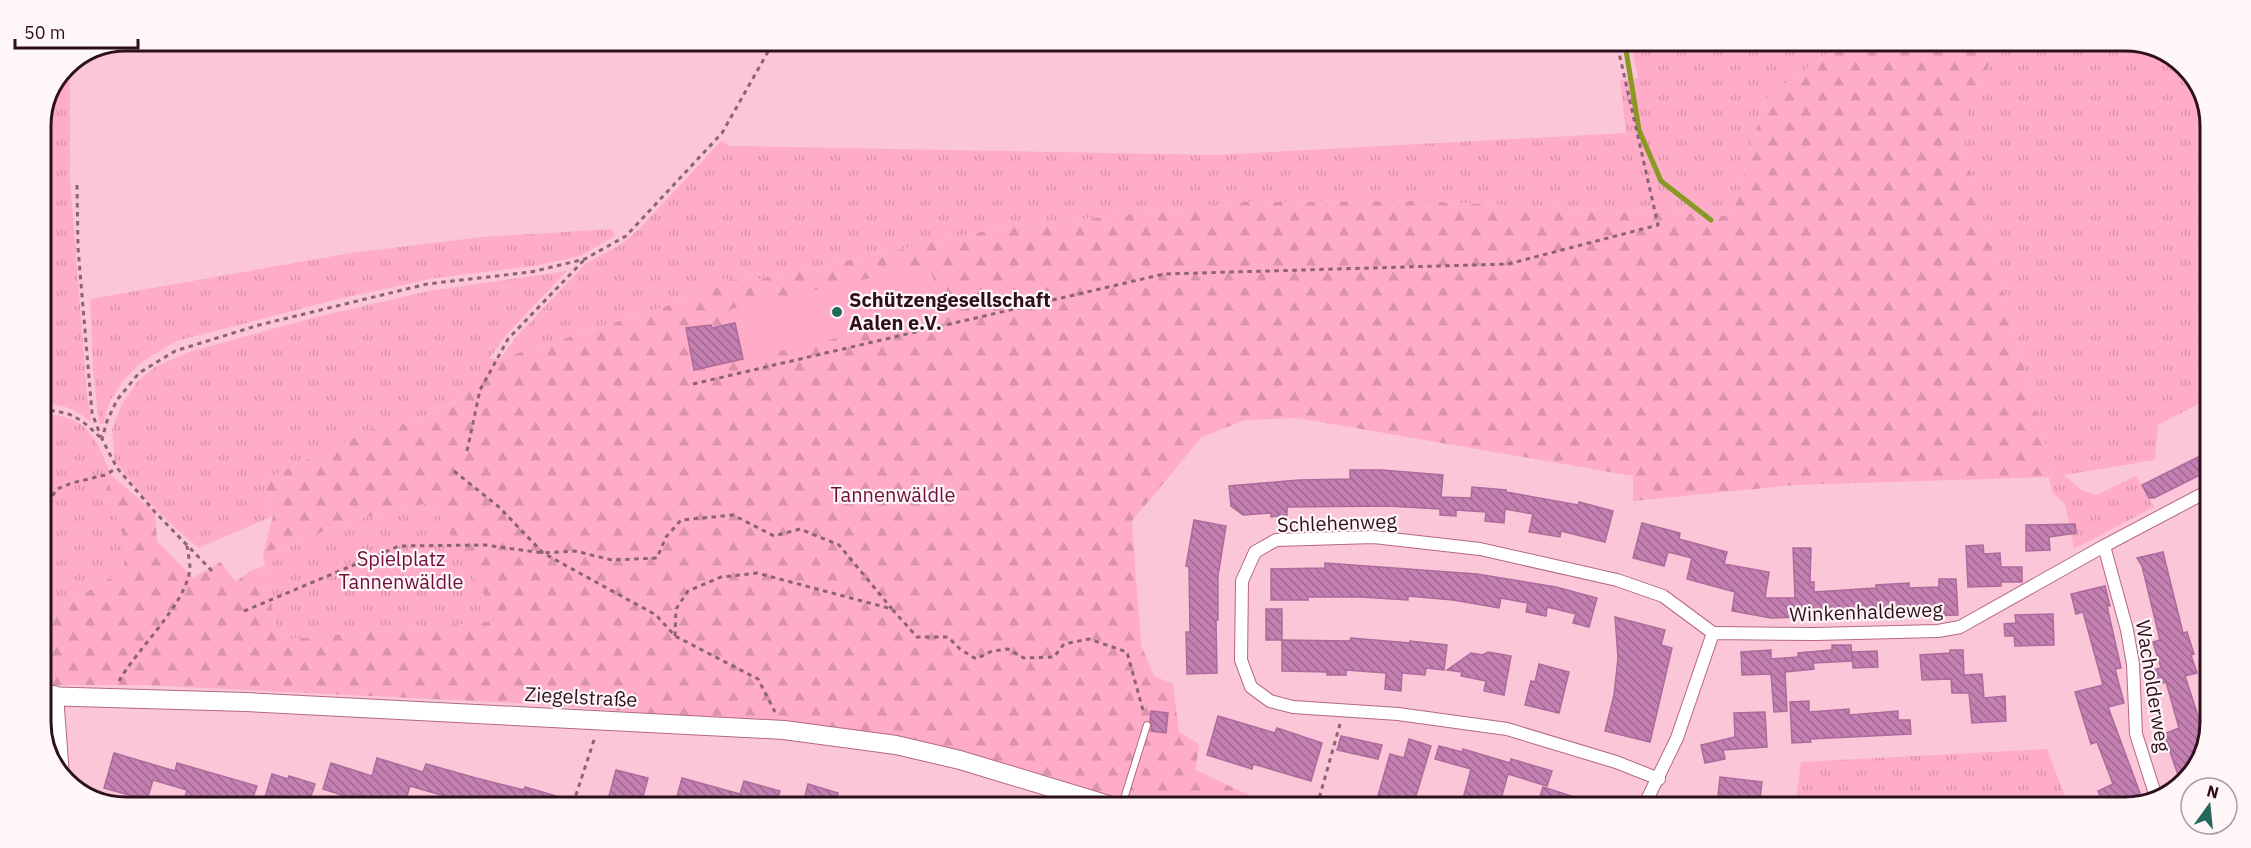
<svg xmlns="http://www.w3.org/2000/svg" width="2251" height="848" viewBox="0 0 2251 848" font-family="'IBM Plex Sans',sans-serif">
<defs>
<pattern id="grass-tufts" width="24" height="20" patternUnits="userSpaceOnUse" patternTransform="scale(1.5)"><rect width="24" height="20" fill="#feacc8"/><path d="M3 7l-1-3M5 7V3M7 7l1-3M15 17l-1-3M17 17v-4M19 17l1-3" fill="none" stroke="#da93ab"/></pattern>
<pattern id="forest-firs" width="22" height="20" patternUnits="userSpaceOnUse" patternTransform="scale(1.5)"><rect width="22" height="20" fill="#feacc8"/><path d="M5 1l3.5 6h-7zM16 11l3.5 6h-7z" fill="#da93ab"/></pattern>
<pattern id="building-back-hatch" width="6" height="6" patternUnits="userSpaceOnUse" patternTransform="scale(1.5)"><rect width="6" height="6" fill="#c480b1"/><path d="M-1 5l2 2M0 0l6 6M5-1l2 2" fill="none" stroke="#a0678f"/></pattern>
</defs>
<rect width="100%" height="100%" fill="#fbc7d8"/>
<g fill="url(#grass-tufts)">
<path d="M 1631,44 L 1840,44 L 1765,99 L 1732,216 L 1417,201 L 1243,202 L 1000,228 L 757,280 L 711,279 L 679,302 L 500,359 L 517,336 L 586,263 L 620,245 L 637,231 L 721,141 L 731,146 L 1214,155 L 1626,133 L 1620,80 L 1638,78 Z"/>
<path d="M 1998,45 L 2153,45 L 2193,74 L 2210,120 L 2208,399 L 2158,425 L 2155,460 L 2064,475 L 2081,490 L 2096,495 L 2136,476 L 2154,507 L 2074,549 L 2065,504 L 2052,492 L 2049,478 L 2054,477 L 1959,130 Z"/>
<path d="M 70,64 L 70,179 L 87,393 L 91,422 C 76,409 61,403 41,404 L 41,120 L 66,65 Z"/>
<path d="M 612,229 L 615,236 L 580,256 L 534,266 L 435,278 L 339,299 L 176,341 L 140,363 L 124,380 L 110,401 L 103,424 L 99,423 L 93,370 L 90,299 L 351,253 L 482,237 Z"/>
<path d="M 567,271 L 507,334 L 461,398 L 405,426 L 398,418 L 264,480 L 273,516 L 199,548 L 175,528 L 144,498 L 115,461 L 112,429 L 122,404 L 137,382 L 155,367 L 189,352 L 316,317 L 429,291 Z"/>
<path d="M 41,414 C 89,415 95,437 112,476 L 106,490 L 127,547 L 123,570 L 41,620 Z"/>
<path d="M 432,502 L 500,621 L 278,640 L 263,554 L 354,520 Z"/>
<path d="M 2047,749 L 2069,807 L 1795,807 L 1801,762 Z"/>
</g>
<path fill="url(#forest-firs)" d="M 1840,44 L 1998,45 L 1959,130 L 2054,477 L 1794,485 L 1633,501 L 1633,476 L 1297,418 L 1245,420 L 1202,437 L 1132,521 L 1141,645 L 1154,676 L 1173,684 L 1179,732 L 1199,744 L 1196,770 L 1272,806 L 1143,805 L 964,753 L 882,734 L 809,726 L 534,704 L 143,685 L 41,685 L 41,620 L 123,570 L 127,547 L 106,490 L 112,476 L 155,512 L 157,541 L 193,578 L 220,562 L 236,582 L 250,571 L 265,566 L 278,640 L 499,621 L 432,502 L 354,520 L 263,554 L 273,516 L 264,480 L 399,417 L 405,426 L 460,399 L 489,359 L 500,359 L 679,302 L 711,279 L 757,280 L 1000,228 L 1243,202 L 1417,201 L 1732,216 L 1765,99 Z"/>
<path fill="#feacc8" d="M 929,265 L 944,314 L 743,359 L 731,309 Z"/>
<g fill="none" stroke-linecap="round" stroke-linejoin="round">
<path stroke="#889924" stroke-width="5" d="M 1625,44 L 1639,130 L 1661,181 L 1711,220"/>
</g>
<g fill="url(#building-back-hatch)" stroke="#ad6b9b" stroke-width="1.5">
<path d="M 735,323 L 743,359 L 694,370 L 686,328 L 711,325 L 712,328 Z"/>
<path d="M 2208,452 L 2208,471 L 2154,498 L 2149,498 L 2142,485 Z"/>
<path d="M 1350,470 L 1382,470 L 1443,475 L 1441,497 L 1471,498 L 1472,487 L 1506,490 L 1506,492 L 1578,505 L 1579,502 L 1613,511 L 1605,542 L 1561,531 L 1560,537 L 1529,532 L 1533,514 L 1505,509 L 1504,523 L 1485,521 L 1486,512 L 1456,510 L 1456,516 L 1440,515 L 1440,509 L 1388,506 L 1287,507 L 1287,515 L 1271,517 L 1271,513 L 1243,515 L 1231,506 L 1229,486 L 1299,480 L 1350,479 Z"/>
<path d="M 1194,520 L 1226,526 L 1218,576 L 1218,620 L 1216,620 L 1217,673 L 1187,674 L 1186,632 L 1190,632 L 1189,567 L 1186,566 Z"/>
<path d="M 1642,523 L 1680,533 L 1679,539 L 1727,552 L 1724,564 L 1769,572 L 1765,598 L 1795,598 L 1793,548 L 1811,548 L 1810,582 L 1814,582 L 1814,592 L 1876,588 L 1876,585 L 1909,583 L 1909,588 L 1939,587 L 1939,579 L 1956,579 L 1958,615 L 1923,616 L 1923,614 L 1832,619 L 1832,616 L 1771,618 L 1732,611 L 1735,592 L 1687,579 L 1692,558 L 1668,552 L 1664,566 L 1633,558 Z"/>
<path d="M 2075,524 L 2076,533 L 2049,537 L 2050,550 L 2026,551 L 2026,525 Z"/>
<path d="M 1983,545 L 1984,554 L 2000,553 L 2001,567 L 2022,567 L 2022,582 L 2001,582 L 2001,586 L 1968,587 L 1966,546 Z"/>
<path d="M 2163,552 L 2183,633 L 2187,632 L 2194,654 L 2191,655 L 2197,673 L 2185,676 L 2206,740 L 2206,750 L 2181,784 L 2164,734 L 2179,728 L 2166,682 L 2157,685 L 2153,670 L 2161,668 L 2153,642 L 2160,640 L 2142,566 L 2137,558 Z"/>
<path d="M 1325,563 L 1477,574 L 1556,587 L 1597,598 L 1589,627 L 1573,623 L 1576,614 L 1547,607 L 1546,616 L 1526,612 L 1528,603 L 1501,598 L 1499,608 L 1453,600 L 1408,596 L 1408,600 L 1360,597 L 1308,597 L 1308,600 L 1271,600 L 1271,569 L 1325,568 Z"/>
<path d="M 2105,586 L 2110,606 L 2107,606 L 2121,668 L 2115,669 L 2124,703 L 2108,707 L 2140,793 L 2124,800 L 2125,803 L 2115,807 L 2105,807 L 2098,791 L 2113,784 L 2097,742 L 2091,744 L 2075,692 L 2103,685 L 2083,612 L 2076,614 L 2071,594 Z"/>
<rect x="1266" y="609" width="16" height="31"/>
<path d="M 2053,614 L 2054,645 L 2015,646 L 2014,636 L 2005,636 L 2004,624 L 2016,623 L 2015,615 Z"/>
<path d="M 1615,617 L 1665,630 L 1661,645 L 1672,648 L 1650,742 L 1605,731 L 1614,695 L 1618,658 Z"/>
<path d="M 1351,638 L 1410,643 L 1410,641 L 1447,645 L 1444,670 L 1426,668 L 1425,675 L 1402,673 L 1401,691 L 1385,689 L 1386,673 L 1346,670 L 1346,675 L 1327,675 L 1327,672 L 1282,671 L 1282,640 L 1350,641 Z"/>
<path d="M 1832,645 L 1851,645 L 1852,661 L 1813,663 L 1814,669 L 1785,672 L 1787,711 L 1774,712 L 1771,674 L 1742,675 L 1741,652 L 1771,650 L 1771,659 L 1798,657 L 1798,653 L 1832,650 Z"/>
<path d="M 1950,650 L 1963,650 L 1964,675 L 1982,674 L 1984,698 L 2005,696 L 2006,721 L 1972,723 L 1969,693 L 1952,693 L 1951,679 L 1922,680 L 1920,655 L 1950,653 Z"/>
<path d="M 1877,651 L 1878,667 L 1853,668 L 1852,652 Z"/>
<path d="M 1488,652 L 1511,656 L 1504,695 L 1484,691 L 1486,681 L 1461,676 L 1462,672 L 1447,670 L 1471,653 L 1483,655 Z"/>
<path d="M 1539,664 L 1569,672 L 1559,713 L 1525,705 L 1531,681 L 1535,682 Z"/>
<path d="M 1809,701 L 1809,712 L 1849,709 L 1849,715 L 1898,711 L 1898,720 L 1910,720 L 1911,734 L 1810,739 L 1811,742 L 1792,743 L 1790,702 Z"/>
<path d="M 1151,711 L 1168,713 L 1166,733 L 1151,731 L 1152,724 L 1150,721 Z"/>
<path d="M 1765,712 L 1767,747 L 1723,750 L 1725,759 L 1705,763 L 1701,745 L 1735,737 L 1734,713 Z"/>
<path d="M 1218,716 L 1275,733 L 1277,728 L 1322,743 L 1311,781 L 1253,764 L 1252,769 L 1207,755 Z"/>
<path d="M 1341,736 L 1382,745 L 1378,759 L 1337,750 Z"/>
<path d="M 1409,739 L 1431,746 L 1413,806 L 1375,806 L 1390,754 L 1404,758 Z"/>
<path d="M 1439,746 L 1462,752 L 1463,749 L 1510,763 L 1511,759 L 1552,771 L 1547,786 L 1508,774 L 1499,806 L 1461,806 L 1471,769 L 1435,759 Z"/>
<path d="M 114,753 L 175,771 L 177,763 L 257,786 L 251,803 L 206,803 L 185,797 L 187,790 L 153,780 L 147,800 L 104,788 Z"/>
<path d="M 377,758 L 423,772 L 426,764 L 476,778 L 524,790 L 525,787 L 570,800 L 570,804 L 472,804 L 410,786 L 406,799 L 397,796 L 394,804 L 387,804 L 355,794 L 354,799 L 323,789 L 331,763 L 372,776 Z"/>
<path d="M 616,770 L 648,778 L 641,804 L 621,804 L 608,800 Z"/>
<path d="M 272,774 L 288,779 L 289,776 L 315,784 L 310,799 L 303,796 L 300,803 L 284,803 L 265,797 Z"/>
<path d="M 1720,777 L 1762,782 L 1759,807 L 1717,807 Z"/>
<path d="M 682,778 L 740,794 L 744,781 L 780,791 L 776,804 L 675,804 Z"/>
<path d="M 808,784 L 838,793 L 835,805 L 803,804 Z"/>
<path d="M 1543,787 L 1593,803 L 1593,806 L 1537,806 Z"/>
</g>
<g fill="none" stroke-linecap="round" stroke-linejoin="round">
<defs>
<path id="lane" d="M 1122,805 L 1147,725"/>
<g id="street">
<path d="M 2104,546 L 2127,630 L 2133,664 L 2136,734 L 2156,797"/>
<path d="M 1659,779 L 1616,762 L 1507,729 L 1398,714 L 1293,707 L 1270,701 L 1251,687 L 1241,660 L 1242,581 L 1255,552 L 1276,540 L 1374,537 L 1480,549 L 1617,580 L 1663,596 L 1713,633"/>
<path d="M 1644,806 L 1677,738 L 1713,633 L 1815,634 L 1938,631 L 1960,627 L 2104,546 L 2208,491"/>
</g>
<g id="secondary">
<path d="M 54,695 L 60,776"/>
<path d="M 41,696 L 246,702 L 784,730 L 896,745 L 960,760 L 1109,805"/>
</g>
</defs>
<use href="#lane" stroke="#b56783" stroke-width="8"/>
<use href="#street" stroke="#b56783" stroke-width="14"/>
<use href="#secondary" stroke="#b56783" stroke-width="20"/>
<g stroke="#8b6372" stroke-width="3" stroke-dasharray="4.5 4.5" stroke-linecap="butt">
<path d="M 77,185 L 78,248 L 92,413 L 101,437"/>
<path d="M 693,384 L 1164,274 L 1508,264 L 1658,225 L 1617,44"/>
<path d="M 41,410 C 71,411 79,417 101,438"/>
<path d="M 467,451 L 480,390 L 508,339 L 584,260"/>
<path d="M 454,471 L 499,507 L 543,553 L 656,615 L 675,636 L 758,679 L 775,712"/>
<path d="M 47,513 L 53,495 L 57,489 L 72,483 L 105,475 L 117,468"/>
<path d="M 212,571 L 155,512 L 117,468 L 102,439 L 107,421 L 117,400 L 139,373 L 175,351 L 259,325 L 427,284 L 531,272 L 585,259 L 626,236 L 722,133 L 769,50 L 769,42"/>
<path d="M 244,611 L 399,546 L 485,545 L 543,553 L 575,551 L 612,560 L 657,558 L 666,537 L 681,520 L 733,515 L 774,536 L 800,529 L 839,545 L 892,609"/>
<path d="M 675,636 L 676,609 L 688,591 L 721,577 L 757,573 L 892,609 L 917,637 L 948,637 L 960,649 L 976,659 L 992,651 L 1008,649 L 1024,658 L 1054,657 L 1064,644 L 1089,639 L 1127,652 L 1144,714"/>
<path d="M 119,681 C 137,649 186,604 190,569 C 190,562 188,553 187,546"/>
<path d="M 573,804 L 595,737"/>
<path d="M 1317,806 L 1340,724"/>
</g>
<use href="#lane" stroke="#fff" stroke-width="6"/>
<use href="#street" stroke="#fff" stroke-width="12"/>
<use href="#secondary" stroke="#fff" stroke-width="18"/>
</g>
<circle fill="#24685b" stroke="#fff6f8" stroke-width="2" cx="837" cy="312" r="6"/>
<g text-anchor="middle" stroke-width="4.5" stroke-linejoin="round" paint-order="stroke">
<g font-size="20" font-weight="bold" fill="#2e101c" stroke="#fff6f8" text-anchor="start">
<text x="849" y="307">Schützengesellschaft<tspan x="849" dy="23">Aalen e.V.</tspan></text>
</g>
<g font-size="20" fill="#6f0e3d" stroke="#fff6f8">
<text x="893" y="502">Tannenwäldle</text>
<text x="401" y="566">Spielplatz<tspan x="401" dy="23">Tannenwäldle</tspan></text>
</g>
<g font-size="20" fill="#2e101c" stroke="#fff6f8">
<text transform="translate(1337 523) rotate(-2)" y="7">Schlehenweg</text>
<text transform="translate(1866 612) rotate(-2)" y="7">Winkenhaldeweg</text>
<text transform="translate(2153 686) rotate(81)" y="7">Wacholderweg</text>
<text transform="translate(581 697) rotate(3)" y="7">Ziegelstraße</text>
</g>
</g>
<path d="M0 0H2251V848H0ZM126 51H2125A75 75 0 0 1 2200 126V722A75 75 0 0 1 2125 797H126A75 75 0 0 1 51 722V126A75 75 0 0 1 126 51Z" fill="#fff6f8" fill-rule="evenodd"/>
<path fill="none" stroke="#2e101c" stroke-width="3" d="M126 51H2125A75 75 0 0 1 2200 126V722A75 75 0 0 1 2125 797H126A75 75 0 0 1 51 722V126A75 75 0 0 1 126 51Z"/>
<g transform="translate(2209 806) rotate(15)"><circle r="28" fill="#fff6f8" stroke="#ab9aa0" stroke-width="1.5"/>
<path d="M0-4.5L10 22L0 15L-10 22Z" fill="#24685b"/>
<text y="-9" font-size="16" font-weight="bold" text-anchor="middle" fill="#2e101c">N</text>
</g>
<path d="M15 39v9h123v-9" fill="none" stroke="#2e101c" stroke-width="3"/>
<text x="24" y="39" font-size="18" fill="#2e101c" stroke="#fff6f8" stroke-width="4.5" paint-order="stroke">50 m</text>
</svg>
